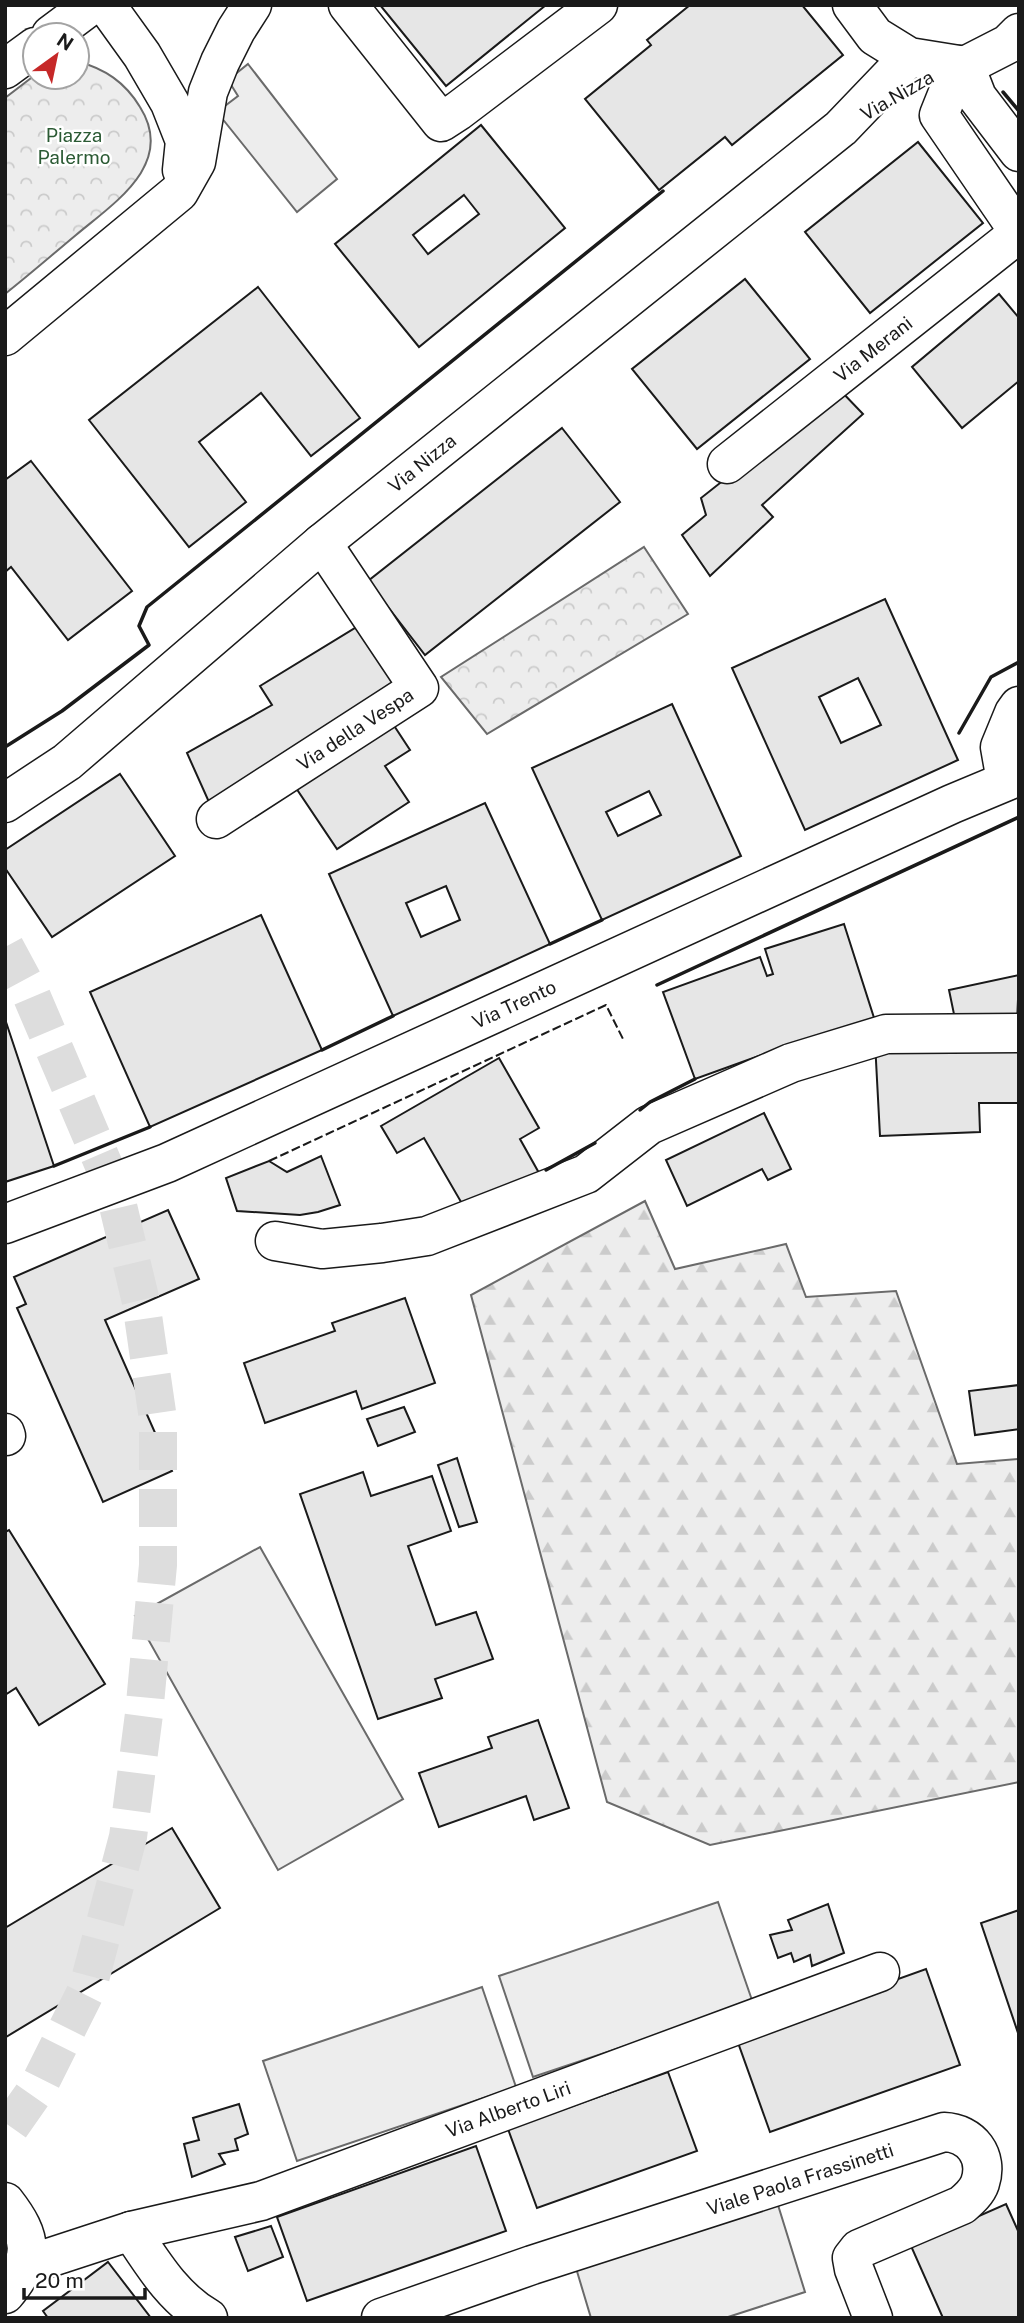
<svg xmlns="http://www.w3.org/2000/svg" width="1024" height="2323" viewBox="0 0 1024 2323" font-family="'Public Sans',sans-serif">
  <style>
    .forest { fill: url(#forest-firs); stroke: #6a6a6a; stroke-width: 2 }
    .park { fill: url(#park-crowns); stroke: #6a6a6a; stroke-width: 2 }
    .built { fill: #ededed; stroke: #6a6a6a; stroke-width: 2 }
    .building { fill: #e6e6e6; stroke: #1a1a1a; stroke-width: 2; fill-rule: evenodd }
    .lines { fill: none; stroke-linecap: round; stroke-linejoin: round }
    .minor-tunnel { stroke: #ddd; stroke-width: 38; stroke-dasharray: 38 19; stroke-linecap: butt }
    .minor-casing { stroke: #1a1a1a; stroke-width: 41 }
    .major-casing { stroke: #1a1a1a; stroke-width: 41 }
    .minor { stroke: #fff; stroke-width: 38 }
    .major { stroke: #fff; stroke-width: 38 }
    .fence { stroke: #1a1a1a; stroke-width: 2; stroke-dasharray: 9 3.5; stroke-linecap: butt }
    .wall { stroke: #1a1a1a; stroke-width: 3.5 }
    .labels { text-anchor: middle; stroke-width: 5; stroke-linejoin: round; paint-order: stroke }
    .street-label { font-size: 19px; fill: #1a1a1a; stroke: #fff }
    .park-label { font-size: 19px; fill: #2b5a34; stroke: #fff }
  </style>
  <defs>
    <pattern id="forest-firs" width="22" height="20" patternUnits="userSpaceOnUse" patternTransform="scale(1.75)"><rect width="22" height="20" fill="#ededed"/><path d="M5 1l3.5 6h-7zM16 11l3.5 6h-7z" fill="#cbcbcb"/></pattern>
    <pattern id="park-crowns" width="20" height="18" patternUnits="userSpaceOnUse" patternTransform="scale(1.75)"><rect width="20" height="18" fill="#ededed"/><path d="M2 6a3 3 0 1 1 6 0M12 15a3 3 0 1 1 6 0" fill="none" stroke="#cbcbcb"/></pattern>
  </defs>
  <rect width="100%" height="100%" fill="#fff"/>
  <path class="forest" d="M 645,1201 L 675,1269 L 786,1244 L 806,1297 L 896,1291 L 957,1464 L 1019,1459 L 1019,1782 L 710,1845 L 607,1802 L 471,1295 Z"/>
  <g class="park">
    <path d="M 77,61 C 105,69 125,82 140,107 C 176,164 114,203 76,235 C 52,255 29,275 5,294 L 5,98 L 35,75 L 35,77 L 77,77 Z"/>
    <path d="M 644,547 L 688,614 L 487,734 L 441,677 Z"/>
  </g>
  <g class="built">
    <path d="M 248,64 L 337,179 L 297,212 L 217,112 L 238,96 L 228,80 Z"/>
    <path d="M 260,1547 L 403,1799 L 278,1870 L 135,1616 Z"/>
    <path d="M 718,1902 L 753,2003 L 533,2077 L 499,1976 Z"/>
    <path d="M 482,1987 L 516,2087 L 297,2161 L 263,2061 Z"/>
    <path d="M 778,2205 L 805,2292 L 725,2318 L 591,2318 L 576,2268 Z"/>
  </g>
  <g class="building">
    <path d="M 380,5 L 546,5 L 446,86 Z"/>
    <path d="M 690,5 L 802,5 L 843,55 L 732,145 L 725,137 L 659,190 L 585,99 L 651,45 L 647,40 Z"/>
    <path d="M 481,125 L 565,228 L 419,347 L 335,244 ZM 464,195 L 479,214 L 428,254 L 413,235 Z"/>
    <path d="M 918,142 L 983,223 L 870,313 L 805,232 Z"/>
    <path d="M 745,279 L 810,359 L 697,449 L 632,369 Z"/>
    <path d="M 258,287 L 360,418 L 311,456 L 261,393 L 199,442 L 246,502 L 189,547 L 89,420 Z"/>
    <path d="M 999,294 L 1019,318 L 1019,381 L 962,428 L 912,367 Z"/>
    <path d="M 839,389 L 863,414 L 762,505 L 773,517 L 710,576 L 682,535 L 706,515 L 701,498 Z"/>
    <path d="M 562,428 L 620,502 L 425,655 L 368,581 Z"/>
    <path d="M 31,461 L 132,591 L 68,640 L 11,567 L 5,572 L 5,480 Z"/>
    <path d="M 885,599 L 958,760 L 805,830 L 732,668 ZM 858,678 L 881,725 L 841,743 L 819,697 Z"/>
    <path d="M 360,625 L 400,691 L 213,811 L 187,753 L 272,705 L 260,686 Z"/>
    <path d="M 672,704 L 741,856 L 602,920 L 532,768 ZM 649,791 L 661,815 L 618,836 L 606,812 Z"/>
    <path d="M 389,718 L 410,750 L 385,766 L 409,802 L 337,849 L 292,782 Z"/>
    <path d="M 120,774 L 175,856 L 52,937 L 5,868 L 5,850 Z"/>
    <path d="M 485,803 L 550,944 L 393,1016 L 329,874 ZM 446,886 L 460,920 L 421,937 L 406,903 Z"/>
    <path d="M 261,915 L 322,1050 L 150,1127 L 90,992 Z"/>
    <path d="M 844,924 L 876,1024 L 781,1048 L 695,1079 L 663,992 L 760,957 L 767,976 L 773,974 L 765,949 Z"/>
    <path d="M 1019,975 L 1017,1024 L 955,1019 L 949,990 Z"/>
    <path d="M 6,1022 L 54,1166 L 5,1182 L 5,1023 Z"/>
    <path d="M 875,1042 L 1019,1042 L 1019,1103 L 979,1103 L 980,1132 L 880,1136 Z"/>
    <path d="M 499,1058 L 539,1128 L 520,1139 L 539,1173 L 468,1214 L 424,1138 L 397,1153 L 381,1126 Z"/>
    <path d="M 764,1113 L 791,1169 L 768,1180 L 762,1169 L 687,1206 L 666,1160 Z"/>
    <path d="M 321,1156 L 340,1205 L 318,1212 L 300,1215 L 237,1211 L 226,1178 L 269,1161 L 287,1172 Z"/>
    <path d="M 168,1210 L 199,1279 L 105,1320 L 172,1471 L 103,1502 L 17,1308 L 26,1304 L 14,1277 Z"/>
    <path d="M 405,1298 L 435,1383 L 362,1409 L 356,1391 L 265,1423 L 244,1363 L 335,1331 L 332,1323 Z"/>
    <path d="M 1019,1385 L 1019,1429 L 975,1435 L 969,1391 Z"/>
    <path d="M 404,1407 L 415,1432 L 378,1446 L 367,1419 Z"/>
    <path d="M 457,1458 L 477,1522 L 459,1527 L 438,1465 Z"/>
    <path d="M 363,1472 L 371,1496 L 432,1476 L 451,1531 L 408,1546 L 436,1625 L 476,1612 L 493,1659 L 435,1679 L 442,1698 L 378,1719 L 300,1494 Z"/>
    <path d="M 9,1530 L 105,1684 L 39,1725 L 16,1688 L 5,1695 L 5,1532 Z"/>
    <path d="M 538,1720 L 569,1808 L 534,1820 L 526,1796 L 439,1827 L 419,1773 L 492,1748 L 488,1737 Z"/>
    <path d="M 172,1828 L 220,1908 L 6,2037 L 5,1928 Z"/>
    <path d="M 828,1904 L 844,1953 L 812,1966 L 810,1955 L 794,1962 L 791,1953 L 778,1958 L 770,1935 L 792,1930 L 788,1920 Z"/>
    <path d="M 1019,1910 L 1019,2033 L 1018,2033 L 981,1923 Z"/>
    <path d="M 926,1969 L 960,2065 L 770,2132 L 736,2037 Z"/>
    <path d="M 668,2072 L 697,2151 L 537,2208 L 508,2129 Z"/>
    <path d="M 239,2104 L 248,2134 L 235,2139 L 238,2150 L 219,2154 L 225,2164 L 192,2177 L 184,2144 L 199,2140 L 193,2118 Z"/>
    <path d="M 476,2146 L 506,2231 L 307,2301 L 277,2217 Z"/>
    <path d="M 1006,2204 L 1019,2233 L 1019,2318 L 943,2318 L 911,2246 Z"/>
    <path d="M 271,2226 L 283,2257 L 248,2271 L 235,2237 Z"/>
    <path d="M 108,2262 L 151,2318 L 48,2318 L 43,2311 Z"/>
  </g>
  <g class="lines">
    <path class="minor-tunnel" d="M 5,947 L 32,997 L 114,1189 L 141,1302 L 158,1419 L 158,1565 L 144,1714 L 128,1837 L 88,1987 L 38,2087 L 5,2134"/>
    <g class="minor-casing">
      <g id="minor">
        <path d="M 106,5 L 142,55 L 170,103 L 185,141 L 182,170"/>
        <path d="M 348,5 L 441,122 L 458,111 L 598,5"/>
        <path d="M 51,35 L 91,5"/>
        <path d="M 959,65 L 939,115 L 1019,232"/>
        <path d="M 965,66 L 977,97 L 1019,152"/>
        <path d="M 5,69 L 35,47"/>
        <path d="M 5,336 L 179,192 L 196,162 L 208,92 L 220,62 L 236,30 L 252,5"/>
        <path d="M 727,464 L 1019,233"/>
        <path d="M 1006,781 L 1000,747 L 1014,713 L 1019,706"/>
        <path d="M 5,803 L 67,762 L 322,543 L 841,128 L 909,57"/>
        <path d="M 216,819 L 419,688 L 322,543"/>
        <path d="M 5,1224 L 167,1163 L 952,804 L 1019,776"/>
        <path d="M 275,1241 L 322,1249 L 382,1243 L 427,1236 L 586,1174 L 649,1125 L 791,1063 L 886,1034 L 1019,1033"/>
        <path d="M 5,1433 L 6,1436"/>
        <path d="M 5,2202 C 33,2238 35,2258 5,2294"/>
        <path d="M 131,2231 L 261,2201 L 880,1972"/>
        <path d="M 24,2266 L 131,2231 C 153,2264 173,2298 208,2318"/>
        <path d="M 381,2318 L 532,2265 L 944,2132 C 971,2133 989,2156 980,2183 C 977,2192 969,2199 962,2205 L 859,2249 L 852,2258 L 854,2269 L 873,2318"/>
      </g>
    </g>
    <g class="major-casing">
      <path id="major" d="M 852,5 L 875,36 L 909,57 L 965,66 L 1008,44 L 1019,33"/>
    </g>
    <use href="#minor" class="minor"/>
    <use href="#major" class="major"/>
    <path class="fence" d="M 269,1161 L 606,1005 L 623,1039"/>
    <g class="wall">
      <path d="M 1003,92 L 1019,111"/>
      <path d="M 959,733 L 991,677 L 1019,662"/>
      <path d="M 5,747 L 62,711 L 149,645 L 139,626 L 147,607 L 663,191"/>
      <path d="M 550,944 L 602,920"/>
      <path d="M 657,985 L 1019,817"/>
      <path d="M 322,1050 L 393,1016"/>
      <path d="M 640,1110 L 650,1102 L 695,1079"/>
      <path d="M 54,1166 L 150,1127"/>
      <path d="M 546,1170 L 595,1143"/>
    </g>
  </g>
  <g class="labels">
    <g class="street-label">
      <text transform="translate(897 95) rotate(-30)" y="7">Via Nizza</text>
      <text transform="translate(873 349) rotate(-38)" y="7">Via Merani</text>
      <text transform="translate(422 463) rotate(-39)" y="7">Via Nizza</text>
      <text transform="translate(355 729) rotate(-33)" y="7">Via della Vespa</text>
      <text transform="translate(514 1004) rotate(-25)" y="7">Via Trento</text>
      <text transform="translate(508 2109) rotate(-20)" y="7">Via Alberto Liri</text>
      <text transform="translate(800 2179) rotate(-18)" y="7">Viale Paola Frassinetti</text>
    </g>
    <g class="park-label">
      <text x="74" y="142">Piazza<tspan x="74" dy="22">Palermo</tspan></text>
    </g>
  </g>
  <rect width="1024" height="2323" fill="none" stroke="#1a1a1a" stroke-width="14"/>
  <g transform="translate(56 56) rotate(33)"><circle r="33" fill="#ffffff" stroke="#a3a3a3" stroke-width="2"/>
  <path d="M0-5L12 26L0 18L-12 26Z" fill="#c62828"/>
  <text y="-10" font-size="19" font-weight="bold" text-anchor="middle" fill="#1a1a1a">N</text>
  </g>
  <path d="M24 2288v10h121v-10" fill="none" stroke="#1a1a1a" stroke-width="3.5"/>
  <text x="35" y="2288" font-size="21" fill="#1a1a1a" stroke="#ffffff" stroke-width="5" paint-order="stroke">20 m</text>
</svg>
